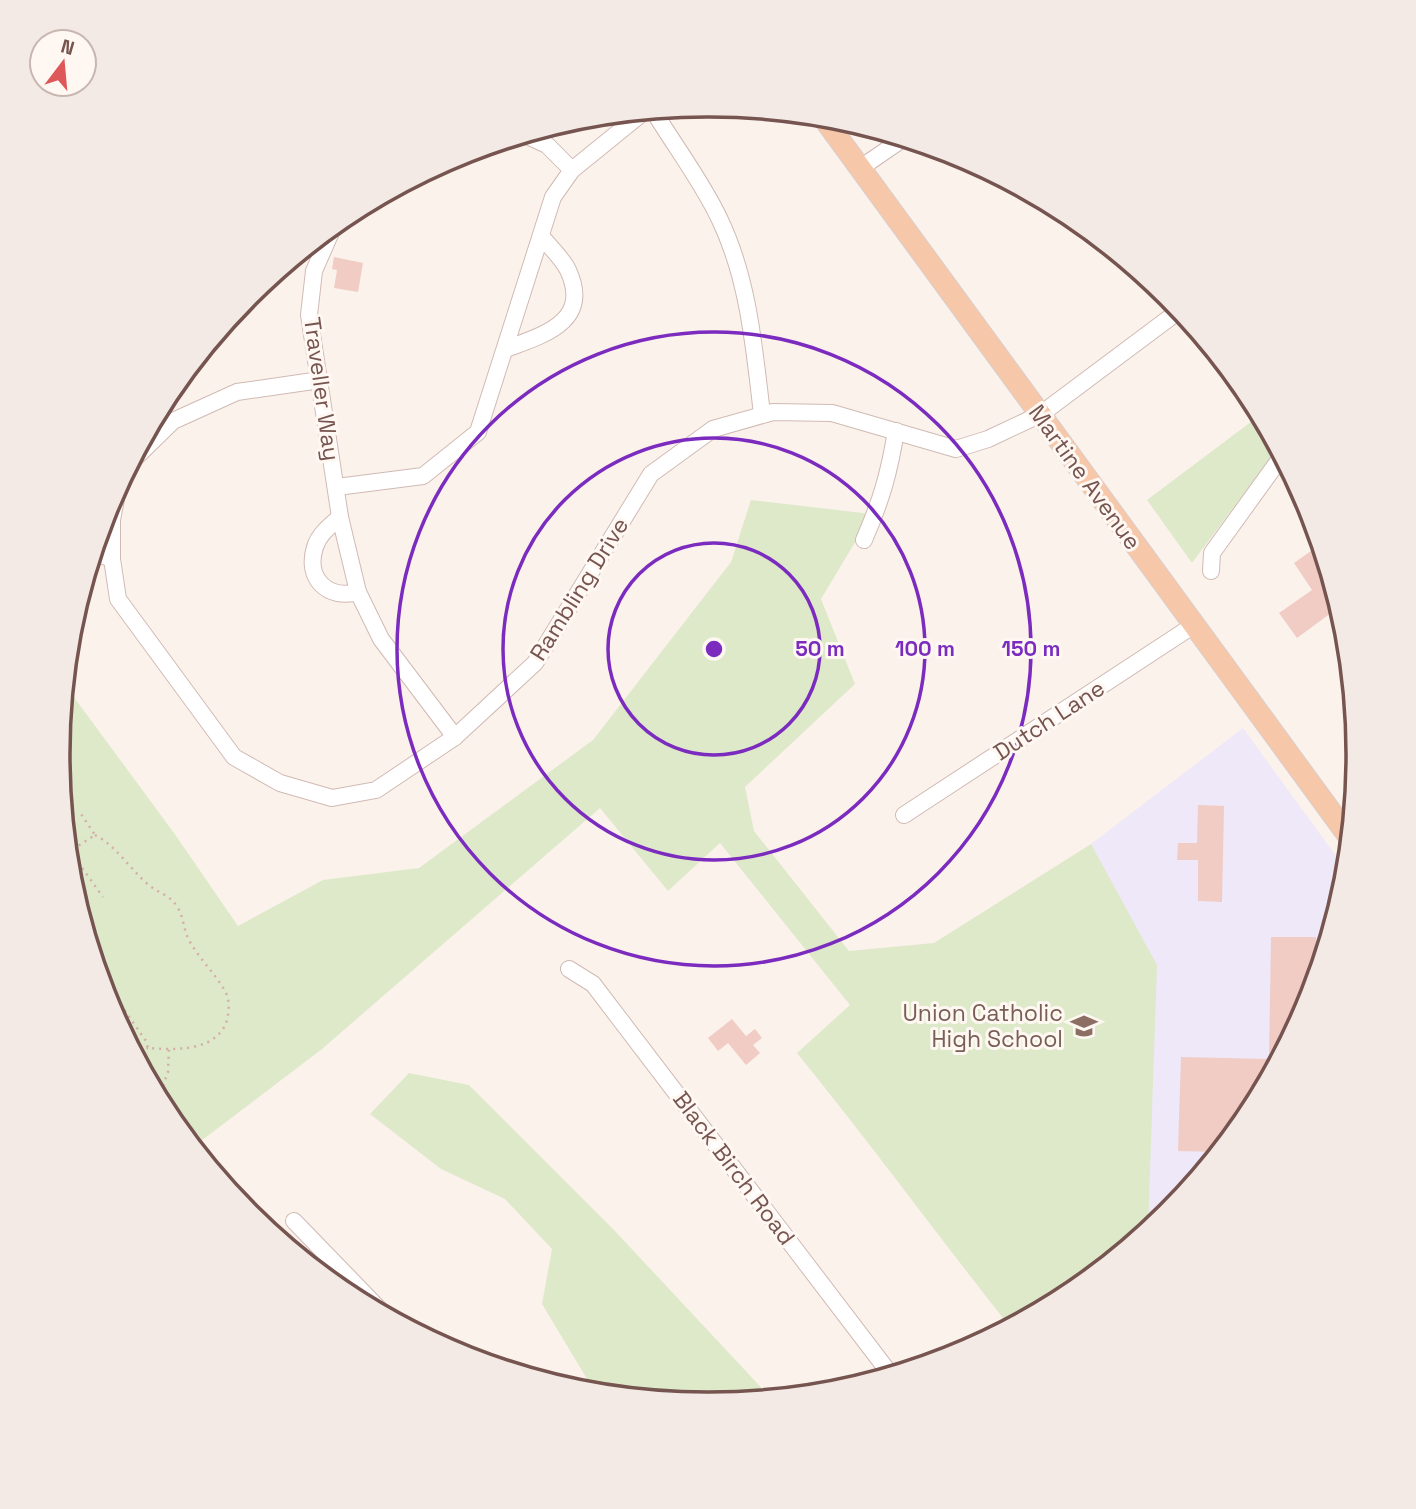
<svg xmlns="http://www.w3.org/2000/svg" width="1416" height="1509" viewBox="0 0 1416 1509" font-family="'Space Grotesk',sans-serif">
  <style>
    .education { fill: #eee8f9 }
    .green { fill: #dee9ca }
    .building { fill: #f0ccc4 }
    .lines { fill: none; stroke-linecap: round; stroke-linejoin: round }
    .minor-casing { stroke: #d0bab3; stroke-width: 18 }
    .major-casing { stroke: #d9cfce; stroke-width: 23 }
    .path { stroke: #d5aea7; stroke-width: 2.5; stroke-dasharray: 2 5; stroke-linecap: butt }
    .minor { stroke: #fff; stroke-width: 16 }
    .major { stroke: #f6c7a9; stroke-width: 21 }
    .ring { fill: none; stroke: #7b2cbf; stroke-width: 3.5 }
    .labels { text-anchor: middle; stroke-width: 6; stroke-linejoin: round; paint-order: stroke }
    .street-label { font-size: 23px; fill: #76544f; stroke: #fef7f2 }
    .education-label { font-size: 23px; fill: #785e54; stroke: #fef7f2; text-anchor: end }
    .rim { fill: none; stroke: #76544f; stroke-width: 3.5 }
    .centre { fill: #7b2cbf; stroke: #fef7f2; stroke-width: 3.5 }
    .ring-label { font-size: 21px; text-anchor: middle; font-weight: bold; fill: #7b2cbf; stroke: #fef7f2; stroke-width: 6; stroke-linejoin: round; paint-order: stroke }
  </style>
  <rect width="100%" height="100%" fill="#fcf2ec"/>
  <path class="education" d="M 1243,728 L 1347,871 L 1346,882 L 1309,1004 L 1248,1116 L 1168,1215 L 1078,1288 L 1091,844 Z"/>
  <g class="green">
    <path d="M 1260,415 L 1278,448 L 1192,563 L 1147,500 Z"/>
    <path d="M 751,500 L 872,514 L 821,599 L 855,684 L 745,787 L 754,831 L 849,951 L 934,943 L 1091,844 L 1157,965 L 1148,1230 L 1069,1295 L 1065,1298 L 1060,1293 L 1039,1312 L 1010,1327 C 938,1236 870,1143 797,1053 L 850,1005 L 720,843 L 668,891 L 600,808 L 322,1049 L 193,1147 L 167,1115 L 107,1003 L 70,881 L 58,755 L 65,685 L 174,833 L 238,926 L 323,880 L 419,868 L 593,740 L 731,562 Z"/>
    <path d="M 409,1073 L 469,1085 L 614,1230 L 771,1398 L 708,1405 L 596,1394 L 542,1304 L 552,1249 L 505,1199 L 441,1169 L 370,1114 Z"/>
  </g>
  <g class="building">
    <path d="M 334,257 L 363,263 L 358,292 L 334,288 L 337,270 L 332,269 Z"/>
    <path d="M 1318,546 L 1324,555 L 1346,633 L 1345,634 L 1331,613 L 1297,638 L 1279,613 L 1312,590 L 1294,563 Z"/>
    <path d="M 1198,805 L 1224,806 L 1222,902 L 1198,901 L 1198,860 L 1177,860 L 1178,843 L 1197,843 Z"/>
    <path d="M 1271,937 L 1316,937 L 1315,983 L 1309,1004 L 1263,1088 L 1255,1089 L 1254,1105 L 1248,1116 L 1219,1152 L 1178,1151 L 1181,1057 L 1269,1059 Z"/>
    <path d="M 732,1019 L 746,1036 L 755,1029 L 762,1038 L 753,1045 L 760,1053 L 746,1065 L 728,1043 L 718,1051 L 708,1038 Z"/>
  </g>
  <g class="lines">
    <g class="minor-casing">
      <g id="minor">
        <path d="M 653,110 C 674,145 703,183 720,220 C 749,281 754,348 762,414"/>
        <path d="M 523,134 L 547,145 L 572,170"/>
        <path d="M 859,169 L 904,138"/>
        <path d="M 335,223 L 314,271 L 309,315 L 340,517 L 358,592 L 381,639 L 455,737"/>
        <path d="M 506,349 C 543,335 592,322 568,270 C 562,258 550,247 541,236"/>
        <path d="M 130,463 L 173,421 L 237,392 L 320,380"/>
        <path d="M 119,483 L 112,520 L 112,559 L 118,599 L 234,757 L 280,783 L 332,798 L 376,790 L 455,737 L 535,663 L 651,474 L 713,429 L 773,412 L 832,413 L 956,449 L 988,439 L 1041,414 L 1180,310"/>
        <path d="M 337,487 L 423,476 L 478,432 L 553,197 L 572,170 L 646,110"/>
        <path d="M 340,517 C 330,526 319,534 315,547 C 305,579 328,600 358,592"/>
        <path d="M 864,540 C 881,501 889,474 896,431"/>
        <path d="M 93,552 L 112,559"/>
        <path d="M 1211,571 L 1212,553 L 1282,456"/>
        <path d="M 904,815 L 1194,625"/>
        <path d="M 569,969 L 593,984 L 891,1375"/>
        <path d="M 294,1221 L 386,1316"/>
      </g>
    </g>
    <g class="major-casing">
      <path id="major" d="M 822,116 L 1350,838"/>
    </g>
    <g class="path">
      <path d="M 59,743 L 62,741"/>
      <path d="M 95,835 C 118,847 130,870 150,886 C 159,893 169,895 176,905 C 184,916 183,929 189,940 C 199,959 216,974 226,993 C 230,1002 229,1011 227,1020 C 217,1052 175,1050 148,1048 L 146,1041 L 109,988 L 100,980"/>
      <path d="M 70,851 L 103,897"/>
      <path d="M 67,853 L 95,835 L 81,814"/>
      <path d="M 133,1052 L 148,1048"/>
      <path d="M 158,1099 L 168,1072 L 169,1049"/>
    </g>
    <use href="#minor" class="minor"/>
    <use href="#major" class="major"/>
  </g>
  <g class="ring">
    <circle cx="714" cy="649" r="106"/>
    <circle cx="714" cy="649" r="211"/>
    <circle cx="714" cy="649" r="317"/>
  </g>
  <defs>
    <g id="school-bare" transform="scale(2.1)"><path d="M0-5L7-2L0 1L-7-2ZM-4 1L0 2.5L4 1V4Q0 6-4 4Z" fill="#8d6e63" stroke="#fef7f2" stroke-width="2.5" paint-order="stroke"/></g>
  </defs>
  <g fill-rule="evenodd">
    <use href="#school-bare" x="1084" y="1026"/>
  </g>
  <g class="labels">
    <g class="street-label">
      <text transform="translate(322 389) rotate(82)" y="8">Traveller Way</text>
      <text transform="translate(1085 477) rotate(54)" y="8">Martine Avenue</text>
      <text transform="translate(579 589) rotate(-58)" y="8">Rambling Drive</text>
      <text transform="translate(1049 720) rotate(-33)" y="8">Dutch Lane</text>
      <text transform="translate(734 1168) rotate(53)" y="8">Black Birch Road</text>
    </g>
    <g class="education-label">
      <text x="1063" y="1021">Union Catholic<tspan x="1063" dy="26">High School</tspan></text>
    </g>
  </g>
  <path d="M0 0H1416V1509H0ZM707 117H709A637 637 0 0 1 1346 754V755A637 637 0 0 1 709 1392H707A637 637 0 0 1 70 755V754A637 637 0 0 1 707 117Z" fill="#f3eae5" fill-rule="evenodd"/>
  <path class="rim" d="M707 117H709A637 637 0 0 1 1346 754V755A637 637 0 0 1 709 1392H707A637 637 0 0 1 70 755V754A637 637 0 0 1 707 117Z"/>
  <circle cx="714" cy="649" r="10" class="centre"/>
  <g class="ring-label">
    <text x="820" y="656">50 m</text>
    <text x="925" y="656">100 m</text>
    <text x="1031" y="656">150 m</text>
  </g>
  <g transform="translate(63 63) rotate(16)"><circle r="33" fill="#fef7f2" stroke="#c8b6b1" stroke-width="2"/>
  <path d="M0-5L12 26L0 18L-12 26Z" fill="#de585a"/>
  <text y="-10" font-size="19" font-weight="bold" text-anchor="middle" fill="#76544f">N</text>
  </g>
</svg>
